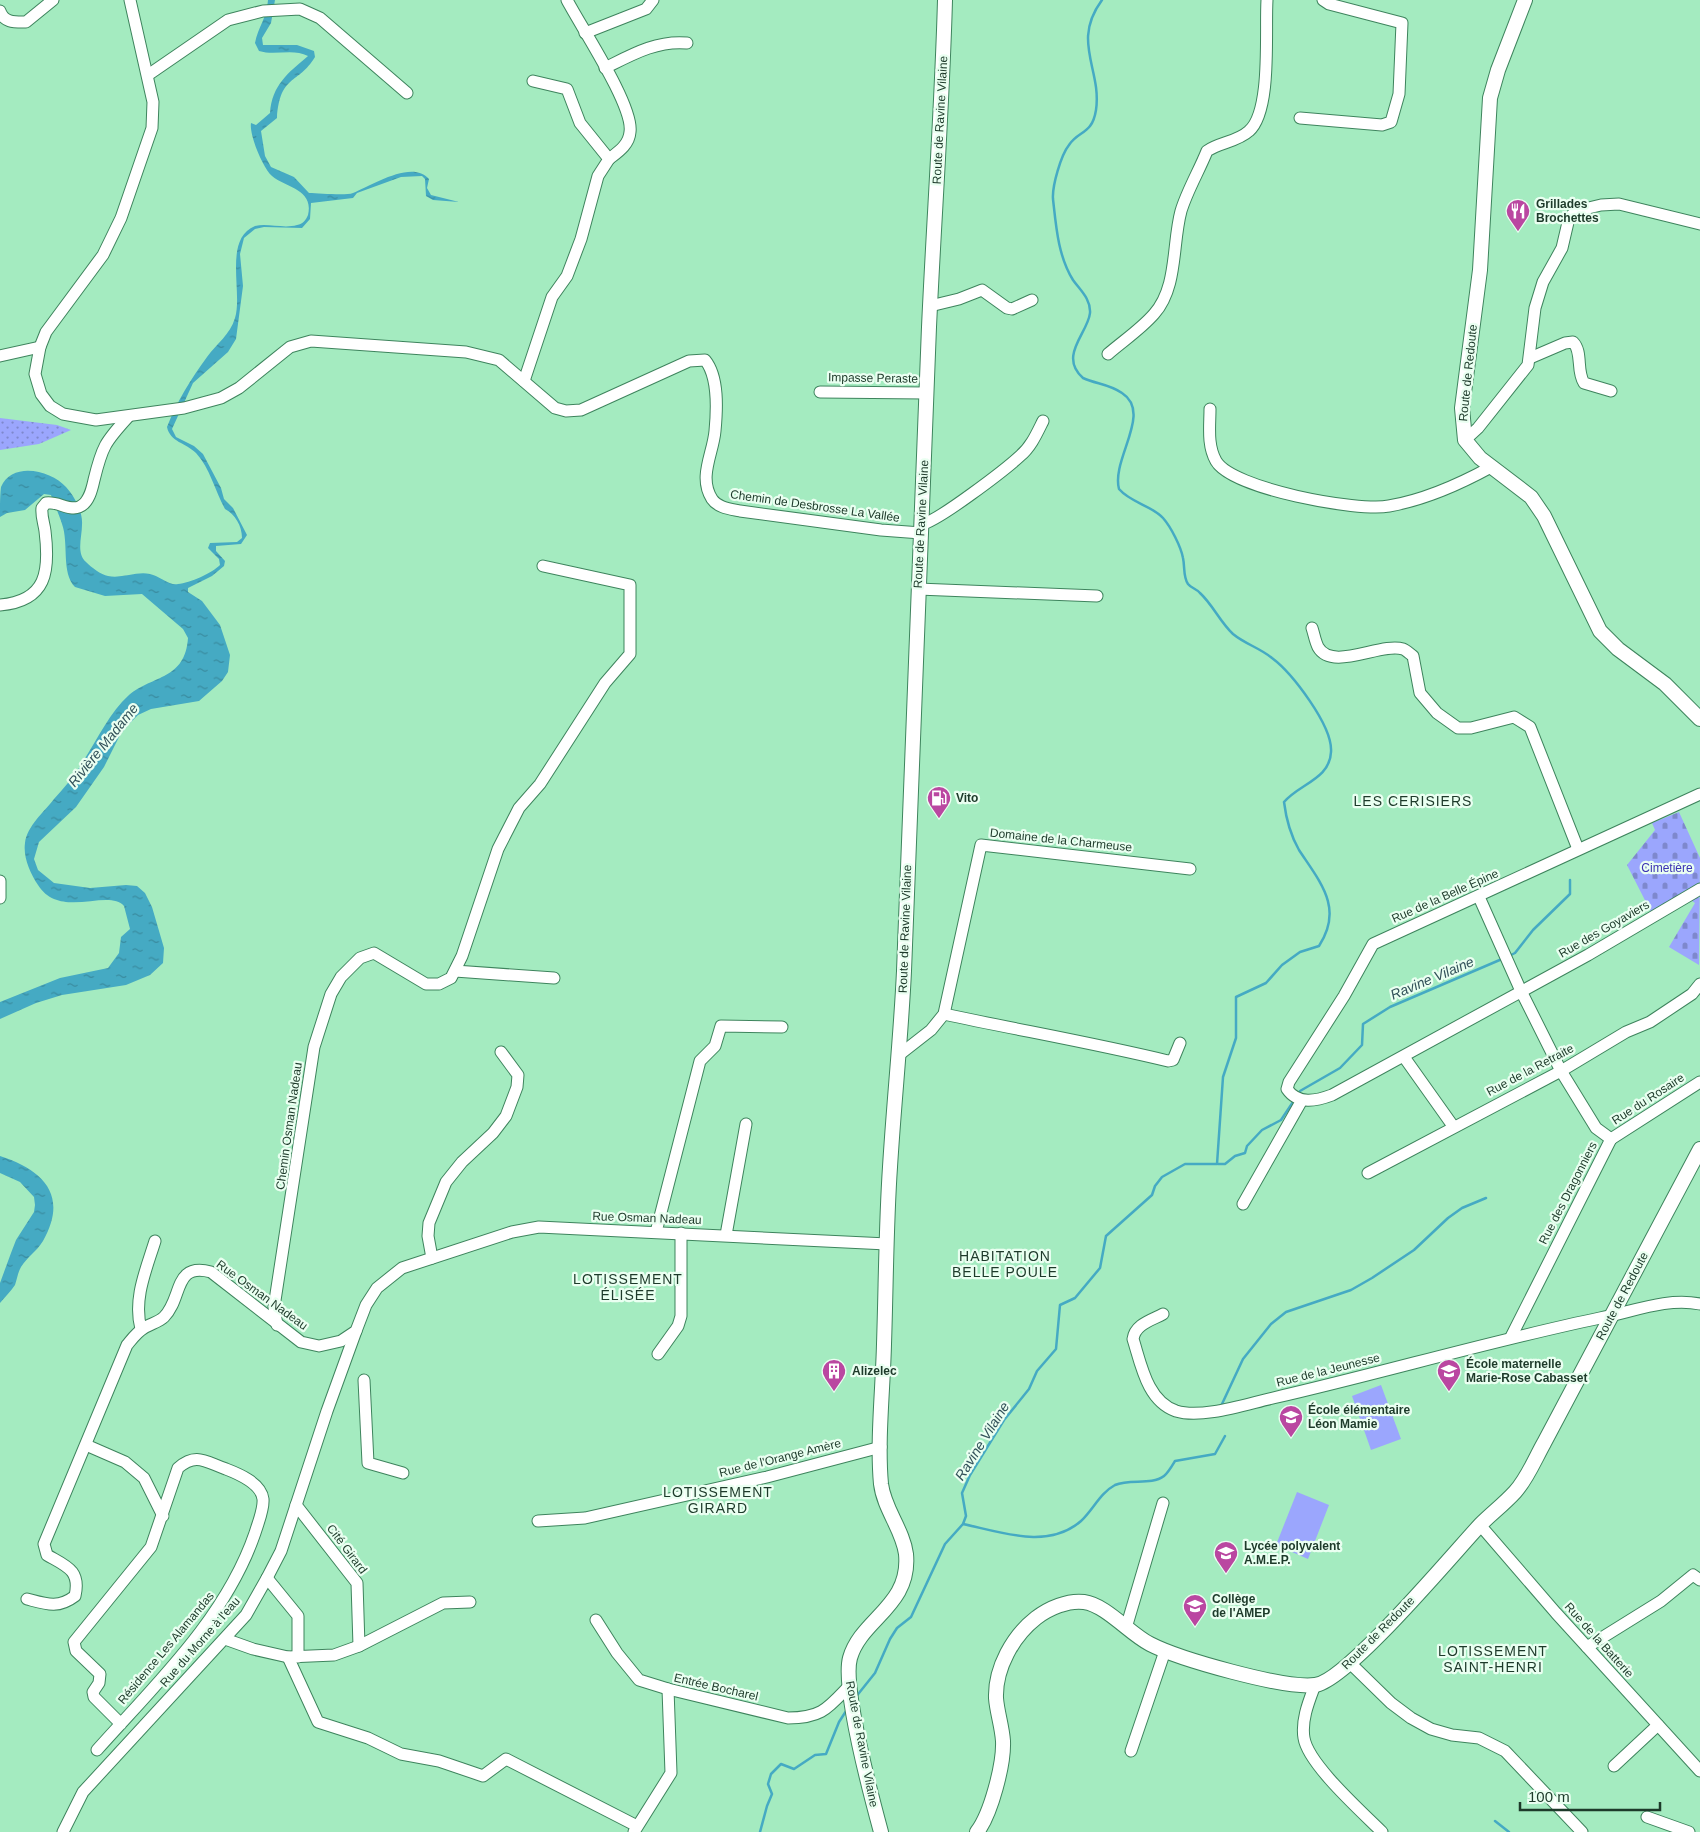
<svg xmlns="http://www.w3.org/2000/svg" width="1700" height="1832" viewBox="0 0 1700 1832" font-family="Arial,sans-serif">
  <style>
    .grass { fill: url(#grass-dots) }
    .cemetery { fill: url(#cemetery-stones) }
    .garden { fill: #9ba6fd }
    .water { fill: url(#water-ripples) }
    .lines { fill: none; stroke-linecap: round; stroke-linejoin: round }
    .stream { stroke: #45aac3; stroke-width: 2.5 }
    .minor-casing { stroke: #3e845d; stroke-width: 13 }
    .major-casing { stroke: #3e845d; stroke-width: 16 }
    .minor { stroke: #fff; stroke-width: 11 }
    .major { stroke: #fff; stroke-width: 14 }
    .labels { text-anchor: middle; stroke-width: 4.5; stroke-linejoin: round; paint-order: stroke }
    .street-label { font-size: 12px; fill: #1d3a2a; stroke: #eafff1 }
    .poi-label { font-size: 12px; font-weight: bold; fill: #1d3a2a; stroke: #eafff1; text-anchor: start }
    .park-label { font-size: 12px; fill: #3b31b2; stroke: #eafff1 }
    .water-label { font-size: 14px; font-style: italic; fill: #33525a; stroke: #eafff1 }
    .neighbourhood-label { font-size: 14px; letter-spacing: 1px; fill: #1d3a2a; stroke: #eafff1 }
  </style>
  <defs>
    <pattern id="grass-dots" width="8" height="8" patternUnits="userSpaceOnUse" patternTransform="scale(1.25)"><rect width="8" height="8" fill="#9ba6fd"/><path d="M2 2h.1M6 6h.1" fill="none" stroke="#7e88cd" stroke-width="1.8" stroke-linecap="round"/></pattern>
    <pattern id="cemetery-stones" width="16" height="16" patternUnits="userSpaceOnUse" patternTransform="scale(1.25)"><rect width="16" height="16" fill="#9ba6fd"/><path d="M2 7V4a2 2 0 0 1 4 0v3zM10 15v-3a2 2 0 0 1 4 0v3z" fill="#7e88cd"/></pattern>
    <pattern id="water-ripples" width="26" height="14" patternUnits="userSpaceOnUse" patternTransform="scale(1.25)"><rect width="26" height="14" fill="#45aac3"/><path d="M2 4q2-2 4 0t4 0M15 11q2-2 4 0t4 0" fill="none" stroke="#398b9f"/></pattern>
  </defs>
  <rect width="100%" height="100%" fill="#a4ebc0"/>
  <path class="grass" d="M 0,418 L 57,425 L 71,430 L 39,444 L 0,450 Z"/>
  <path class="cemetery" d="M 1679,812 L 1700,858 L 1699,965 L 1669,947 L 1695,903 L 1686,897 L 1653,916 L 1627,865 L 1655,830 L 1652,823 Z"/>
  <g class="garden">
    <path d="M 1381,1385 L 1401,1439 L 1371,1450 L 1352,1396 Z"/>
    <path d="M 1297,1492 L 1329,1505 L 1308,1559 L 1276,1545 Z"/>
  </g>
  <g class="water">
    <path d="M 268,0 L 275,0 L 271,23 L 262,38 L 263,45 L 297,45 L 314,51 L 315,57 C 298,85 280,74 277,118 L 261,131 L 265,156 L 271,167 L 294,177 L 309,193 C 319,193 345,196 353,193 C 371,186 412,159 429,179 L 427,188 L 431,195 L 459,202 L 433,200 L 426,196 L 425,179 L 422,176 L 401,177 L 357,193 L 353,198 L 311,203 L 310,219 L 302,228 L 264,227 L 255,229 L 244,238 L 240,254 L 243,286 L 236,339 L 228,352 L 193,383 L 172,429 L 176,437 L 194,446 L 203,454 L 221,488 L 224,499 L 233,508 L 247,535 L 241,544 L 216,546 L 216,551 L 225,561 L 224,566 L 212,576 L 188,588 L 188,592 L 202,601 L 220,625 L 230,655 L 228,672 L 222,681 L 199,701 L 151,709 L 138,715 L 129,724 L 120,735 L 104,767 L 76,807 L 39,842 L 34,859 L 38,870 L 54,883 L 90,888 L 126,885 L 137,886 L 145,893 L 152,907 L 164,948 L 163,963 L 150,975 L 126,985 L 62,995 L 36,1003 L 0,1019 L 0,1002 L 60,978 L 108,968 L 119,953 L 121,937 L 130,929 L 124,906 C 108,888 60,920 38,885 C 30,873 23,857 25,843 C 27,826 44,812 54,799 C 65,787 76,774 84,760 C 98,738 110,712 129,695 C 153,675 185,680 188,638 L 183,629 L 142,594 L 105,596 L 75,587 C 61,573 69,543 62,524 C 59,514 54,504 51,495 L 44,494 L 25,510 L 7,513 L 0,517 C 0,509 0,494 1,487 C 12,461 51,470 66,487 C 75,497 83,512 82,525 C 82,537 76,553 86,562 C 91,567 101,575 108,576 C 122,579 136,571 150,574 C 159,576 170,586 178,584 C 190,583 212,573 220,565 L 219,559 L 208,548 L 210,543 L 237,542 L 242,538 C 242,526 235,514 225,509 C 215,491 210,468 196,453 C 186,443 170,442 167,427 C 177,401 191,379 207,357 C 217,343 230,335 235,318 C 243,292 223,239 255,226 C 268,223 284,229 297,225 C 303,224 306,220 308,215 C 314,189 286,188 272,176 C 263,168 249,135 251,123 L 256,125 L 270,113 C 272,85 288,73 308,56 C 293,48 275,56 259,51 L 255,43 C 258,27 267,18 268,0 Z"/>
    <path d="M 0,1156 C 43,1170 69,1195 43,1241 C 37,1251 27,1257 21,1267 C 18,1272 17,1279 15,1285 C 11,1291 5,1297 0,1303 L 0,1283 L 11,1253 L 16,1240 L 34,1212 L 35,1205 L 34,1197 L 20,1182 L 0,1173 Z"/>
  </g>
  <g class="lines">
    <g class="stream">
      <path d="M 1509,956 L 1515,953 L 1533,930 L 1570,894 L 1570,880"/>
      <path d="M 1300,1091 L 1340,1068 L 1362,1045 L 1363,1024 L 1390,1007 L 1502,959"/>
      <path d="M 1218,1164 L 1225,1164 L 1235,1156 L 1245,1153 L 1247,1146 L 1262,1130 L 1281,1120 L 1293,1102"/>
      <path d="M 1222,1404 L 1243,1359 L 1271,1324 L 1286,1312 L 1351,1290 L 1372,1278 L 1414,1250 L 1448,1218 L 1462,1208 L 1486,1198"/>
      <path d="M 963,1524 C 1001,1532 1048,1550 1081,1521 C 1093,1510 1100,1493 1115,1485 C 1130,1478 1151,1486 1164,1476 C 1168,1473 1172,1466 1175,1461 L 1215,1454 L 1225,1436"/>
      <path d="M 855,1698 L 875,1673 L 890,1639 L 897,1628 L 911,1617 L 945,1544 L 963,1524 L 966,1516 L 962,1493 L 970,1475 L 1004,1420 L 1029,1389 L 1037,1371 L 1056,1349 L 1060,1305 L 1075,1298 L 1100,1268 L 1106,1236 L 1152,1195 L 1155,1186 L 1162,1177 L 1185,1164 L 1217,1164 L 1223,1077 L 1236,1038 L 1236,997 L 1266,983 L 1282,965 L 1300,952 L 1319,946 C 1344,908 1320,882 1299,850 C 1291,836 1286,818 1284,802 C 1299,784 1330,779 1331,752 C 1333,726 1292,673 1272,658 C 1260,648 1245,644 1233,634 C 1220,622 1213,605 1200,593 C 1197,589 1191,588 1188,584 C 1183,577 1185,567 1183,558 C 1181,547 1171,527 1163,518 C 1151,505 1131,503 1119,489 C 1111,459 1153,413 1122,393 C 1109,384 1096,384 1083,378 C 1058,356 1088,333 1090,313 C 1091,299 1080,290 1073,280 C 1058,256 1056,226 1053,199 C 1052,186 1061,155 1069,145 C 1079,130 1092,135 1096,110 C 1102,69 1071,42 1102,0"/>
      <path d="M 1495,1821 L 1509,1832"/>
      <path d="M 760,1832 L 767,1806 L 772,1794 L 768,1784 L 771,1774 L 781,1764 L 794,1769 L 815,1755 L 826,1754 L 839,1722 L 848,1708"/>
    </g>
    <g class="minor-casing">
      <g id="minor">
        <path d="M 130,0 L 153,102 L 152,128 L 121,218 L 103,255 L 46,332 L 40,347 L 35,374 L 41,394 L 50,406 L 63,414 L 96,420 L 184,408 L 221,398 L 239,388 L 290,347 L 311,341 L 466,352 L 499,360 L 555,408 L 566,411 L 581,410 L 689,361 L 705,360 C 719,377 717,410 715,431 C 713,454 698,477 712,499 C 718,508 731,509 740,511 L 881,530 L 921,533"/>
        <path d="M 567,0 C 581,27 634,106 630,132 C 629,145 618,152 609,159"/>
        <path d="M 0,11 C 4,23 15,22 26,22 L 53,0"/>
        <path d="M 585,33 L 646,9 L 653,0"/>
        <path d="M 605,68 C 631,55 657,40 687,43"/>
        <path d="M 148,75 L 228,20 L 263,11 L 300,9 L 320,18 L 407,93"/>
        <path d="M 1300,118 L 1382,125 L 1391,122 L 1399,94 L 1402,23 L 1329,4 L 1323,0"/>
        <path d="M 930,306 L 959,299 L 982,290 L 1007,308 L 1012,309 L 1032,300"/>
        <path d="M 1108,354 C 1123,341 1141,329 1154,314 C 1178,287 1172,244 1181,211 C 1187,191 1199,171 1207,151 C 1220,142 1237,142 1249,131 C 1272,111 1265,31 1267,0"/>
        <path d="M 0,356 L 40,347"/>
        <path d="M 1530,358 L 1565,343 L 1573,342 C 1583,352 1576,371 1584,383 L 1611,391"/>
        <path d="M 524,381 L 552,297 L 567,276 L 581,239 L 598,176 L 609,159 L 580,123 L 567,89 L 533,81"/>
        <path d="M 820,392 L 926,393"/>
        <path d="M 1210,409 C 1210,426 1207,445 1216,461 C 1232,489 1358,512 1389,506 C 1424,500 1460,484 1491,467"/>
        <path d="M 1465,440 L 1478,428 L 1528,365 L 1535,308 L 1543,282 L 1562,248 L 1569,218 L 1576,211 L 1601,205 L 1619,204 L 1700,224"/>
        <path d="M 922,524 C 937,522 1006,469 1020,456 C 1031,447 1037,433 1043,421"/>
        <path d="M 918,589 L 1097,596"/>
        <path d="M 0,605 C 47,601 50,571 45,531 C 44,523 41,516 42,508 L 46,503 C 57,501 69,511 79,507 C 89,503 92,489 94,480 C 102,447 105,442 128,417"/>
        <path d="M 1312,628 C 1314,634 1315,641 1318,647 C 1332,672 1381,642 1403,649 C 1406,650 1410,654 1413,656 L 1420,693 L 1437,713 L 1458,728 L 1471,728 L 1514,717 L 1530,727 L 1578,849"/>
        <path d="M 1700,794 L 1373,944 L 1344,996 L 1289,1082 L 1287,1089 C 1298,1105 1316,1101 1332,1095 L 1588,955 L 1700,889"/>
        <path d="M 0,881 L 0,898"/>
        <path d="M 1479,897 L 1521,991 L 1561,1071 L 1596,1128 L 1611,1139"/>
        <path d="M 455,971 L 554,978"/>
        <path d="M 944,1014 C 1018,1030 1094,1043 1168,1061 L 1173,1060 L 1180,1043"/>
        <path d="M 899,1055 L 931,1030 L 944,1014 L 981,845 L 1190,869"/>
        <path d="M 1404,1057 L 1453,1126"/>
        <path d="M 1611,1139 L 1700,1082"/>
        <path d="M 1368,1173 L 1561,1071 L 1626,1032 L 1650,1022 L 1692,994 L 1700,984"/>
        <path d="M 1243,1204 L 1302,1100"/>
        <path d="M 656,1232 L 700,1061 L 715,1046 L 721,1026 L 782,1027"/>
        <path d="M 726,1235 L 746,1124"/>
        <path d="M 432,1258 L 428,1236 L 429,1223 L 446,1182 L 462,1162 L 493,1133 L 506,1116 L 517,1087 L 518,1075 L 501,1052"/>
        <path d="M 1163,1314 C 1152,1320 1135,1324 1133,1339 C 1141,1364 1147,1401 1176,1411 C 1202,1419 1246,1404 1273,1398 C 1382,1373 1490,1341 1600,1318 C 1632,1312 1667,1297 1700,1304"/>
        <path d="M 277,1325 L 274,1307 L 314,1047 L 331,994 L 341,977 L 360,958 L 374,953 L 426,984 L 439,984 L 451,978 L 462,956 L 498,849 L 519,808 L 540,784 L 605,683 L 630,654 L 630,585 L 543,566"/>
        <path d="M 141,1329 C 133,1299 146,1270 155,1241"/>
        <path d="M 1511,1337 L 1611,1139"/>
        <path d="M 658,1354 L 678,1326 L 681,1316 L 681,1233"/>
        <path d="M 364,1380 L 368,1463 L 403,1473"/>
        <path d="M 86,1445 L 125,1462 L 144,1478 L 163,1516"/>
        <path d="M 296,1505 L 357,1583 L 359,1646"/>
        <path d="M 538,1521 L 585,1518 L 767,1477 L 881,1447"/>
        <path d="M 1480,1525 L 1556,1613 L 1700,1771"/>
        <path d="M 267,1578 L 298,1616 L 298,1657"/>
        <path d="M 27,1599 C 46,1604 58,1609 75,1596 C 81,1570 66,1566 47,1555 L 44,1544 L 127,1345 C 132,1339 137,1332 144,1328 C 150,1324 159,1322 164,1317 C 183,1298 173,1262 211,1272 L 301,1342 L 319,1346 L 341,1341 L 356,1331 L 366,1305 L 377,1288 L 402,1268 L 512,1232 L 539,1227 L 887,1244"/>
        <path d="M 596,1620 L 617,1653 L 639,1680 L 668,1689 L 788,1718 C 822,1718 828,1708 850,1685"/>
        <path d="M 1126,1628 L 1163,1503"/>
        <path d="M 225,1639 L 253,1649 L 288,1657 L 334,1655 L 359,1646 L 443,1603 L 470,1602"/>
        <path d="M 1587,1647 L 1661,1601 L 1693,1575 L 1700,1580"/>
        <path d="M 288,1657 L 318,1722 L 368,1738 L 401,1754 L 439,1761 L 483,1776 L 506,1759 L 637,1826"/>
        <path d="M 1350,1663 L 1391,1703 L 1411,1718 L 1431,1729 L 1452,1735 L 1479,1738 L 1505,1751 L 1582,1832"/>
        <path d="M 1315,1685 C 1309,1701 1301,1720 1304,1738 C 1308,1764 1362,1812 1382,1832"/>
        <path d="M 97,1750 C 156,1684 226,1618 255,1533 C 258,1523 264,1509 263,1499 C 261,1483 239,1474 226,1469 C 206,1462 196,1452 178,1468 L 151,1547 L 74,1642 L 76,1651 L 100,1674 L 99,1683 L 93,1692 L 94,1697 L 121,1724"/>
        <path d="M 1131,1751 L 1165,1651"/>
        <path d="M 1614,1766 L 1658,1725"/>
        <path d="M 1647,1817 L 1689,1832"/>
        <path d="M 63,1832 L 83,1792 L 246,1615 L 267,1578 L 281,1551 L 327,1411 L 356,1331"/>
        <path d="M 634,1832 L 671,1773 L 668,1689"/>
      </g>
    </g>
    <g class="major-casing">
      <g id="major">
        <path d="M 1525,0 L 1498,70 L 1490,98 L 1480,270 L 1462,408 L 1465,440 L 1480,458 L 1531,497 L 1544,516 L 1600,631 L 1618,649 L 1665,684 L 1700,719"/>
        <path d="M 881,1832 C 872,1799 842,1687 850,1658 C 861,1619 911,1606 906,1554 C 903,1530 884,1509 881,1484 C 877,1441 883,1388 884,1344 C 886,1285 886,1226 890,1167 C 894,1101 901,1036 904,971 C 914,756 920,541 929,327 C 934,218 942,109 945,0"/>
        <path d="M 977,1832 C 991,1814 1004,1764 1003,1741 C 1002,1726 997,1712 996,1698 C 995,1668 1013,1636 1036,1618 C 1049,1608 1068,1600 1084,1602 C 1106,1605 1130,1634 1150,1644 C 1179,1659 1284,1689 1315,1685 C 1346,1682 1453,1554 1480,1525 C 1491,1514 1504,1504 1515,1492 C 1527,1479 1535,1459 1544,1443 L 1700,1149"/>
      </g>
    </g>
    <use href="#minor" class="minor"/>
    <use href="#major" class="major"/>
  </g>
  <defs>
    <g id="restaurant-pin" transform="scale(1.25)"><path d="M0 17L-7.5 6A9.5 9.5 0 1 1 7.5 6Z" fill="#ba47a1" stroke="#eafff1"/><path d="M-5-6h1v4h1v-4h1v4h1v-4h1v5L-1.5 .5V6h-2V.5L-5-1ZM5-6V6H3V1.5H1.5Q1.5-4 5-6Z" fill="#fff"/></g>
    <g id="fuel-pin" transform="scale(1.25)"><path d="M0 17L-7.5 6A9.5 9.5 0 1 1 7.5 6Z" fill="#ba47a1" stroke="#eafff1"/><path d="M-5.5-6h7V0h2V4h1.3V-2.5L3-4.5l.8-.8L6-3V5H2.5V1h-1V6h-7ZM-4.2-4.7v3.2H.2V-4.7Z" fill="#fff"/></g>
    <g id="building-pin" transform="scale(1.25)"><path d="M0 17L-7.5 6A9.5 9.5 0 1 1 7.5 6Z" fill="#ba47a1" stroke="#eafff1"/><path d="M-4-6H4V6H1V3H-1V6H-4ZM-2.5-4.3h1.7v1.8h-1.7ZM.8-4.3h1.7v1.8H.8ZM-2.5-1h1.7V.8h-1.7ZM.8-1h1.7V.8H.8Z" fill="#fff"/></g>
    <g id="school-pin" transform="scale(1.25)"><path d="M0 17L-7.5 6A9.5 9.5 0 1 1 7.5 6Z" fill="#ba47a1" stroke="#eafff1"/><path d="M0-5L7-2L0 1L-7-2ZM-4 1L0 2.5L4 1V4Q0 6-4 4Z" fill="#fff"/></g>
  </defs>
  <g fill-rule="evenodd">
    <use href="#restaurant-pin" x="1518" y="211"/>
    <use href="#fuel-pin" x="939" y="798"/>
    <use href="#building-pin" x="834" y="1371"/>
    <use href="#school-pin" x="1449" y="1371"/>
    <use href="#school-pin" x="1291" y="1417"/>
    <use href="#school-pin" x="1226" y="1553"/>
    <use href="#school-pin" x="1195" y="1606"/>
  </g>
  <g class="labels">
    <g class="street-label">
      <text transform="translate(940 120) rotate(-87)" y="4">Route de Ravine Vilaine</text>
      <text transform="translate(1468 373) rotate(-84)" y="4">Route de Redoute</text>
      <text transform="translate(873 378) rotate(1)" y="4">Impasse Peraste</text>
      <text transform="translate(815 506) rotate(8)" y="4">Chemin de Desbrosse La Vallée</text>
      <text transform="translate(921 524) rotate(-87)" y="4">Route de Ravine Vilaine</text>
      <text transform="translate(1061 840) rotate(6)" y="4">Domaine de la Charmeuse</text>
      <text transform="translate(1445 896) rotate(-24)" y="4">Rue de la Belle Épine</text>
      <text transform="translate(905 929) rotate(-88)" y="4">Route de Ravine Vilaine</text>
      <text transform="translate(1604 929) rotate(-30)" y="4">Rue des Goyaviers</text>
      <text transform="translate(1530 1070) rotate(-28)" y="4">Rue de la Retraite</text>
      <text transform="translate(1648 1099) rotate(-33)" y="4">Rue du Rosaire</text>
      <text transform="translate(289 1126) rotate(-82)" y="4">Chemin Osman Nadeau</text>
      <text transform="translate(1568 1193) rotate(-63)" y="4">Rue des Dragonniers</text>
      <text transform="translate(647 1218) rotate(2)" y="4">Rue Osman Nadeau</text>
      <text transform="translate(262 1295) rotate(36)" y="4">Rue Osman Nadeau</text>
      <text transform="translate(1622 1296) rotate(-62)" y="4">Route de Redoute</text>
      <text transform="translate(1328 1370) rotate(-14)" y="4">Rue de la Jeunesse</text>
      <text transform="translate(780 1458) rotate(-14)" y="4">Rue de l'Orange Amère</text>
      <text transform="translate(347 1549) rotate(53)" y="4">Cité Girard</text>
      <text transform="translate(1378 1633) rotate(-45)" y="4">Route de Redoute</text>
      <text transform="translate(1599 1640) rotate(48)" y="4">Rue de la Batterie</text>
      <text transform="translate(200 1642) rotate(-49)" y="4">Rue du Morne à l'eau</text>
      <text transform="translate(166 1648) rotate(-50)" y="4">Résidence Les Alamandas</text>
      <text transform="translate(716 1687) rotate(13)" y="4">Entrée Bocharel</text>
      <text transform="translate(862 1744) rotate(79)" y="4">Route de Ravine Vilaine</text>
    </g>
    <g class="poi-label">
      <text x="1536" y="208">Grillades<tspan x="1536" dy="14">Brochettes</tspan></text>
      <text x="956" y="802">Vito</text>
      <text x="1466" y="1368">École maternelle<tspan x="1466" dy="14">Marie-Rose Cabasset</tspan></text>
      <text x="852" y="1375">Alizelec</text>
      <text x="1308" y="1414">École élémentaire<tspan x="1308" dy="14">Léon Mamie</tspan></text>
      <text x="1244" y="1550">Lycée polyvalent<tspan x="1244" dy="14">A.M.E.P.</tspan></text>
      <text x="1212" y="1603">Collège<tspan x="1212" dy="14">de l'AMEP</tspan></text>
    </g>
    <g class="park-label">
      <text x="1667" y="872">Cimetière</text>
    </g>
    <g class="water-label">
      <text transform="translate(103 745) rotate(-51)" y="5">Rivière Madame</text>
      <text transform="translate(1432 978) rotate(-23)" y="5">Ravine Vilaine</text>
      <text transform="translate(982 1441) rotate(-58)" y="5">Ravine Vilaine</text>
    </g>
    <g class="neighbourhood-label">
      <text x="1413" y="806">LES CERISIERS</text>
      <text x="1005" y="1261">HABITATION<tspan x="1005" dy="16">BELLE POULE</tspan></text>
      <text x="628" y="1284">LOTISSEMENT<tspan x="628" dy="16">ÉLISÉE</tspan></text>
      <text x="718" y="1497">LOTISSEMENT<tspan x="718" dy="16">GIRARD</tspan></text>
      <text x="1493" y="1656">LOTISSEMENT<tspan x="1493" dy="16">SAINT-HENRI</tspan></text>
    </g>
  </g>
  <path d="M1520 1802v8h140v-8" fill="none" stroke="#1d3a2a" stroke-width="2.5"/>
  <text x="1528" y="1802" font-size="15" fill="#1d3a2a" stroke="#eafff1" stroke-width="4" paint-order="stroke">100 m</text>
</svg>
